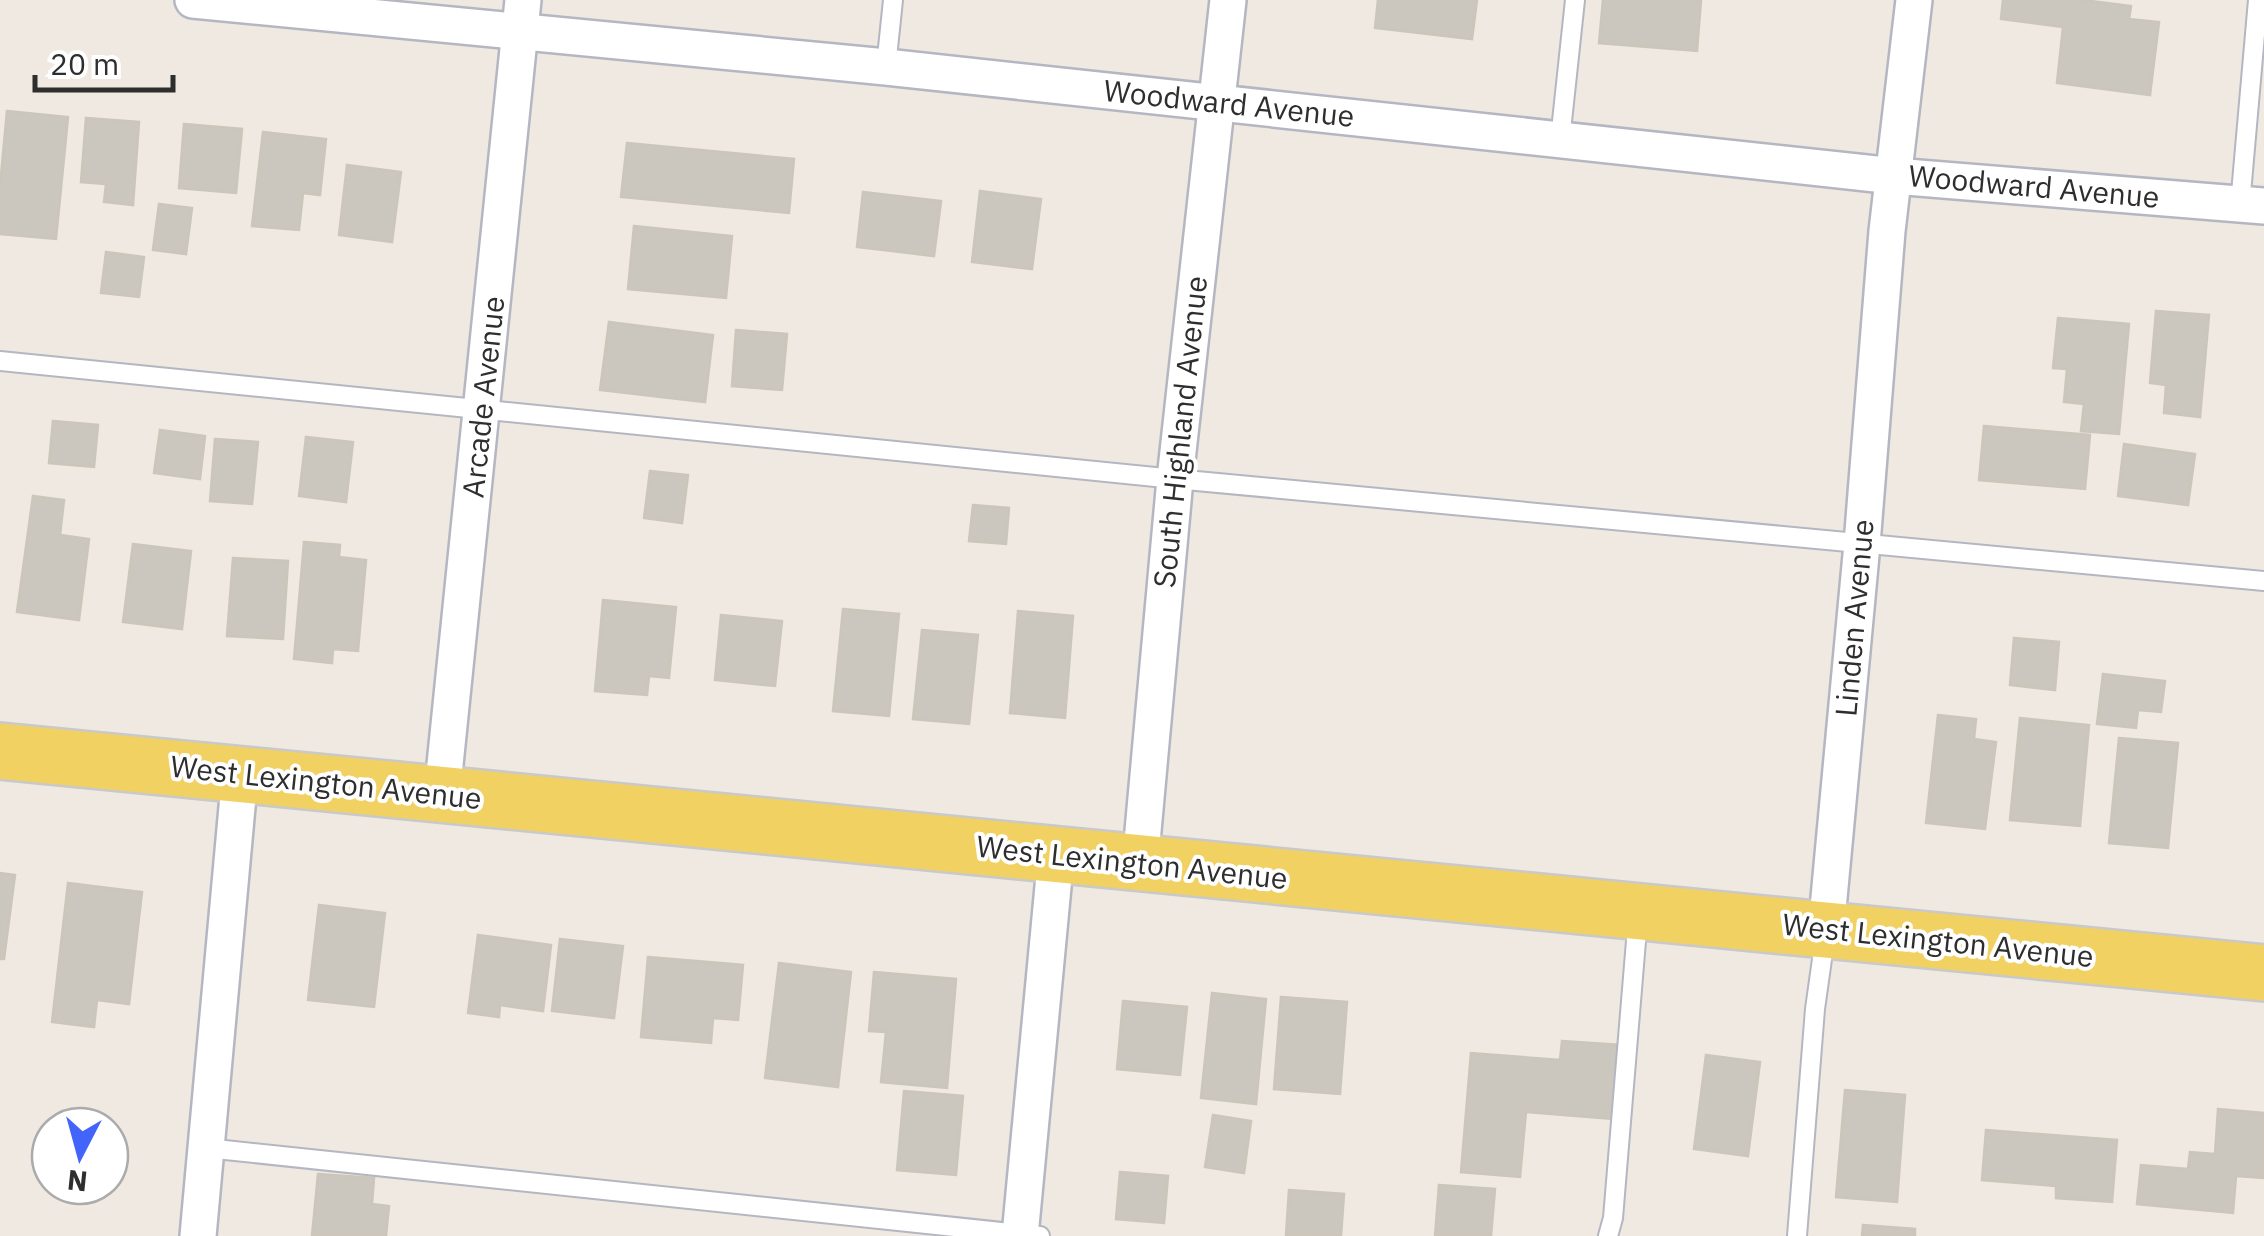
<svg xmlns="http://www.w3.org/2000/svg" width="2264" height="1236" viewBox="0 0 2264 1236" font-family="'IBM Plex Sans',sans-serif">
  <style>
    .building { fill: #cbc7bf; stroke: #cbc5ba; stroke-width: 2.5 }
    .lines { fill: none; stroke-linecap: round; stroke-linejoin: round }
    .lane-casing { stroke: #b4b7c1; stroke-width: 22 }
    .street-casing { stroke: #b4b7c1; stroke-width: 40 }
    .primary-casing { stroke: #c9c9c9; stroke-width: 60 }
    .lane { stroke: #fff; stroke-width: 18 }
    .street { stroke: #fff; stroke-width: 35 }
    .primary { stroke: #f2d163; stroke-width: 55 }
    .labels { text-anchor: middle; stroke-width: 8; stroke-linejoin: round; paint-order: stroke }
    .street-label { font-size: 30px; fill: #2e2e2e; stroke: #fff }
  </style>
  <rect width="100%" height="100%" fill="#efe9e1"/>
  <g class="building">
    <path d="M 1378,0 L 1477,0 L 1472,39 L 1375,28 Z"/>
    <path d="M 1603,0 L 1701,0 L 1697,51 L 1599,43 Z"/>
    <path d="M 2003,0 L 2083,0 L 2131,6 L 2129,19 L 2159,22 L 2150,95 L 2057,83 L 2063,27 L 2001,19 Z"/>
    <path d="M 7,111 L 68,117 L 56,239 L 0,234 L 0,186 Z"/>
    <path d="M 86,118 L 139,122 L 133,205 L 104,202 L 106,184 L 81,182 Z"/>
    <path d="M 184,124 L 242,129 L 236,193 L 179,188 Z"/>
    <path d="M 263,132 L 326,139 L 320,195 L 303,193 L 299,230 L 252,226 Z"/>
    <path d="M 627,143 L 794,159 L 789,213 L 621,197 Z"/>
    <path d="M 347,165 L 401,172 L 392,242 L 339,235 Z"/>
    <path d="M 980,191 L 1041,199 L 1032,269 L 972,262 Z"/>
    <path d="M 863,192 L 941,201 L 934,256 L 857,247 Z"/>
    <path d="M 159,204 L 192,208 L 186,254 L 153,250 Z"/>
    <path d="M 634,226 L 732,236 L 726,298 L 628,289 Z"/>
    <path d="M 106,252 L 144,257 L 139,297 L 101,293 Z"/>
    <path d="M 2156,311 L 2209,315 L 2200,417 L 2164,413 L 2166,385 L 2150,383 Z"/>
    <path d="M 2058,318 L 2129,324 L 2119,434 L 2081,431 L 2084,404 L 2064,402 L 2067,369 L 2053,368 Z"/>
    <path d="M 609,322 L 713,335 L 705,402 L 600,390 Z"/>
    <path d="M 736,330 L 787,334 L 782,390 L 732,386 Z"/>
    <path d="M 53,421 L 98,425 L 94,467 L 49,463 Z"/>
    <path d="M 1984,426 L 2090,435 L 2085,489 L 1979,480 Z"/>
    <path d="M 160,430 L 205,436 L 200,479 L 154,473 Z"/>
    <path d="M 306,437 L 353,442 L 346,502 L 299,496 Z"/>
    <path d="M 215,439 L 258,442 L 252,504 L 210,501 Z"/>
    <path d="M 2124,444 L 2195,454 L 2188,505 L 2118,496 Z"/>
    <path d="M 650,471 L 688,475 L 682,523 L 644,518 Z"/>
    <path d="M 33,496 L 64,500 L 60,535 L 89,539 L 79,620 L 17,612 Z"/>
    <path d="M 973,505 L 1009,508 L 1006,544 L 969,541 Z"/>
    <path d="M 304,542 L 340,545 L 339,557 L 366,560 L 358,651 L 333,649 L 332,663 L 294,659 Z"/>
    <path d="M 133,544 L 191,551 L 182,629 L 123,622 Z"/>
    <path d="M 233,558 L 288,561 L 283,639 L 227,636 Z"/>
    <path d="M 603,600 L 676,607 L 669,678 L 649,676 L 647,695 L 595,691 Z"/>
    <path d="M 843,609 L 899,614 L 889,716 L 833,711 Z"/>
    <path d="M 1018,611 L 1073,616 L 1065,718 L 1010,713 Z"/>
    <path d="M 721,615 L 782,621 L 775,686 L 715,680 Z"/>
    <path d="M 922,630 L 978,635 L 969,724 L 913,719 Z"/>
    <path d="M 2014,638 L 2059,642 L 2055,690 L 2010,685 Z"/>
    <path d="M 2103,674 L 2165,681 L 2161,712 L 2138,710 L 2136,728 L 2097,724 Z"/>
    <path d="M 1938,715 L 1976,719 L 1974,739 L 1996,742 L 1985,829 L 1926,823 Z"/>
    <path d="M 2020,718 L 2089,725 L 2080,826 L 2010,820 Z"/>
    <path d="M 2119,738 L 2178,743 L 2168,848 L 2109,843 Z"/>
    <path d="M 0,873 L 15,875 L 4,959 L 0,959 Z"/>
    <path d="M 68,883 L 142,892 L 129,1004 L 97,1000 L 94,1027 L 52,1022 Z"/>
    <path d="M 319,905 L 385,913 L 374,1007 L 308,1000 Z"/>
    <path d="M 478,935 L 551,945 L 543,1011 L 500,1005 L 499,1017 L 468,1013 Z"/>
    <path d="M 560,939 L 623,946 L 614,1018 L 552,1011 Z"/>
    <path d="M 648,957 L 743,965 L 738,1020 L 713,1018 L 711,1043 L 641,1037 Z"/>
    <path d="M 779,963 L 851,972 L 838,1087 L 765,1078 Z"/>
    <path d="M 874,972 L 956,979 L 947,1088 L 881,1082 L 886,1032 L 869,1031 Z"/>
    <path d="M 1212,993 L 1266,999 L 1256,1104 L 1201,1098 Z"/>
    <path d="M 1281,997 L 1347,1002 L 1340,1094 L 1274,1089 Z"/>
    <path d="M 1123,1001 L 1187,1007 L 1180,1075 L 1117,1069 Z"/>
    <path d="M 1562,1041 L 1620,1045 L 1613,1119 L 1526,1112 L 1520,1177 L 1461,1172 L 1471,1053 L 1560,1060 Z"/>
    <path d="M 1706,1055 L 1760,1062 L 1748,1156 L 1694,1149 Z"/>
    <path d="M 1845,1090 L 1905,1095 L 1897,1202 L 1836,1197 Z"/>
    <path d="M 904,1091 L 963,1096 L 956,1175 L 897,1170 Z"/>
    <path d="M 2218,1109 L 2264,1113 L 2264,1178 L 2236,1176 L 2233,1213 L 2137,1204 L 2141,1165 L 2188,1169 L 2190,1152 L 2215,1154 Z"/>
    <path d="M 1213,1115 L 1251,1121 L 1244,1173 L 1205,1167 Z"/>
    <path d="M 1986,1130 L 2117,1140 L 2112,1202 L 2056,1198 L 2056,1186 L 1982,1180 Z"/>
    <path d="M 1120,1172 L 1168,1176 L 1164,1223 L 1116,1219 Z"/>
    <path d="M 318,1174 L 374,1178 L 372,1204 L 389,1206 L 386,1236 L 312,1236 Z"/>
    <path d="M 1439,1185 L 1495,1189 L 1491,1236 L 1435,1236 Z"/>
    <path d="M 1289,1190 L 1344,1194 L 1341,1236 L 1286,1235 Z"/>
    <path d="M 1863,1225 L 1915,1229 L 1915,1236 L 1862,1236 Z"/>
  </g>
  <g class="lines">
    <g class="lane-casing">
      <g id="lane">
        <path d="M 886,67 L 893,0"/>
        <path d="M 1560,140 L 1575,0"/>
        <path d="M 2240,205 L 2258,0"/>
        <path d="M 0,361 L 1175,479 L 2264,581"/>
        <path d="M 206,1148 L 1040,1236"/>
        <path d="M 1608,1236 L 1613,1218 L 1638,917"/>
        <path d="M 1797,1236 L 1815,1009 L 1825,938"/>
      </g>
    </g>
    <g class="street-casing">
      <g id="street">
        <path d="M 193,0 L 886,67 L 1894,176 L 2264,206"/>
        <path d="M 442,794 L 523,0"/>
        <path d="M 1140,864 L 1175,479 L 1228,0"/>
        <path d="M 1826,930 L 1862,544 L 1887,231 L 1914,0"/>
        <path d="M 198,1236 L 240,774"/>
        <path d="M 1020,1236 L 1056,855"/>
      </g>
    </g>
    <g class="primary-casing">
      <path id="primary" d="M 0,751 L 2264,973"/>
    </g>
    <use href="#lane" class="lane"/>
    <use href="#street" class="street"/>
    <use href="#primary" class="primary"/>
  </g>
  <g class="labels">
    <g class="street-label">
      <text transform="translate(1229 104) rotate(6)" y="10">Woodward Avenue</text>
      <text transform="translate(2034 187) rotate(5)" y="10">Woodward Avenue</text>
      <text transform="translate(484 397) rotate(-84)" y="10">Arcade Avenue</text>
      <text transform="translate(1181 432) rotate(-84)" y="10">South Highland Avenue</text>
      <text transform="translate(1855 618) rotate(-85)" y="10">Linden Avenue</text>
      <text transform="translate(326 783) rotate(6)" y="10">West Lexington Avenue</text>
      <text transform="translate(1132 863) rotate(6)" y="10">West Lexington Avenue</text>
      <text transform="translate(1938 941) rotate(6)" y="10">West Lexington Avenue</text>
    </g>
  </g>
  <g transform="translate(80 1156) rotate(186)"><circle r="48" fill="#ffffff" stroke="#ababab" stroke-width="2.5"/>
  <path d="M0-8L18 38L0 25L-18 38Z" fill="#4264fb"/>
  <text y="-15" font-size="28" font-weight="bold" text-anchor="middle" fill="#2e2e2e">N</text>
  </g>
  <path d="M35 75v15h138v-15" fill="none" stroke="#2e2e2e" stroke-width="5"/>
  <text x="50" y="75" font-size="30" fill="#2e2e2e" stroke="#ffffff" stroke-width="8" paint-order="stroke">20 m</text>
</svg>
